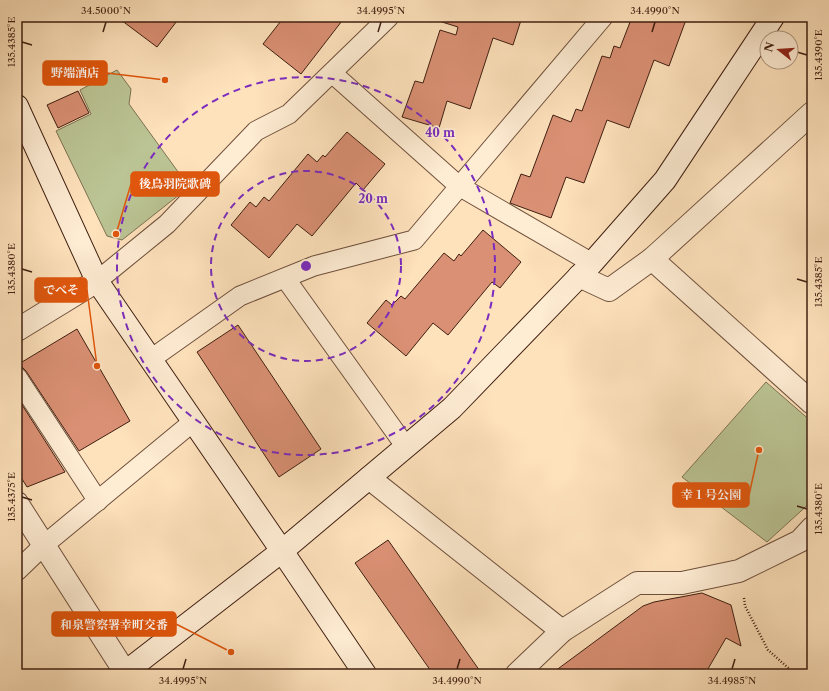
<svg xmlns="http://www.w3.org/2000/svg" width="829" height="691" viewBox="0 0 829 691" font-family="'Libre Caslon Text','Noto Serif JP',serif">
  <style>
    .green { fill: #bbc494; stroke: #7d7252 }
    .building { fill: #da9074; stroke: #3f1f11 }
    .lines { fill: none; stroke-linecap: round; stroke-linejoin: round }
    .lane-casing { stroke: #6f503c; stroke-width: 21 }
    .street-casing { stroke: #6f503c; stroke-width: 24 }
    .secondary-casing { stroke: #3f1f11; stroke-width: 24 }
    .path { stroke: #3f1f11; stroke-width: 2.5; stroke-dasharray: 1 2; stroke-linecap: butt }
    .lane { stroke: #feecd3; stroke-width: 19 }
    .street { stroke: #feecd3; stroke-width: 22 }
    .secondary { stroke: #feecd3; stroke-width: 22 }
    .ticks { fill: none; stroke: #3f1f11; stroke-width: 1.5 }
    .ring { fill: none; stroke: #7b2cbf; stroke-width: 2; stroke-dasharray: 7 5 }
    .centre { fill: #7b2cbf; stroke: #feecd3; stroke-width: 2 }
    .ring-label { font-size: 12px; text-anchor: middle; font-weight: bold; fill: #7b2cbf; stroke: #feecd3; stroke-width: 3.5; stroke-linejoin: round; paint-order: stroke }
    .leader { fill: none; stroke: #e0560c; stroke-width: 1.5 }
    .callout-dot { fill: #e0560c; stroke: #feecd3; stroke-width: 1.5 }
    .callout { fill: #e0560c; stroke: #e0560c; stroke-width: 1.5 }
    .callout-label { font-size: 12px; text-anchor: middle; font-weight: bold; fill: #fff }
    .neatline { fill: none; stroke: #3f1f11; stroke-width: 1.5 }
    .ticks-label { font-size: 10px; text-anchor: middle; fill: #3f1f11 }
  </style>
  <rect width="100%" height="100%" fill="#fee2bc"/>
  <filter id="stains"><feTurbulence type="fractalNoise" baseFrequency=".005" numOctaves="4"/><feColorMatrix values="0 0 0 0 .2 0 0 0 0 .09 0 0 0 0 .02 0 0 0 .5 -.17"/></filter>
  <radialGradient id="worn" r=".72"><stop offset=".6" stop-color="#630" stop-opacity="0"/><stop offset="1" stop-color="#630" stop-opacity=".3"/></radialGradient>
  <g class="green">
    <path d="M 117,70 L 131,89 L 129,104 L 189,187 L 122,240 L 107,236 L 56,131 L 91,114 L 80,90 Z"/>
    <path d="M 766,382 L 812,422 L 812,501 L 767,542 L 682,477 Z"/>
  </g>
  <g class="building">
    <path d="M 117,17 L 180,17 L 157,47 Z"/>
    <path d="M 284,17 L 345,17 L 301,74 L 263,44 Z"/>
    <path d="M 443,17 L 522,17 L 513,45 L 493,38 L 470,109 L 447,101 L 439,128 L 402,117 L 415,81 L 423,83 L 440,30 L 456,35 L 458,27 L 442,22 Z"/>
    <path d="M 632,17 L 687,17 L 669,66 L 654,60 L 629,128 L 607,120 L 584,183 L 566,177 L 551,218 L 510,203 L 521,174 L 530,177 L 553,115 L 571,122 L 576,109 L 582,111 L 602,56 L 610,58 L 614,46 L 620,48 Z"/>
    <path d="M 78,91 L 89,113 L 58,128 L 47,105 Z"/>
    <path d="M 347,132 L 385,164 L 363,190 L 356,183 L 312,236 L 297,224 L 269,258 L 231,225 L 250,202 L 256,207 L 264,197 L 269,201 L 308,154 L 317,162 L 323,155 L 325,157 Z"/>
    <path d="M 483,230 L 521,262 L 500,288 L 492,282 L 448,335 L 433,323 L 406,356 L 367,323 L 386,300 L 392,305 L 401,296 L 405,299 L 444,253 L 454,261 L 459,254 L 461,256 Z"/>
    <path d="M 238,325 L 321,449 L 279,477 L 197,352 Z"/>
    <path d="M 77,329 L 130,421 L 79,451 L 26,371 L 22,367 L 17,366 L 17,365 Z"/>
    <path d="M 17,397 L 65,472 L 27,487 L 17,471 Z"/>
    <path d="M 388,540 L 482,674 L 433,674 L 355,563 Z"/>
    <path d="M 702,593 L 731,605 L 741,646 L 726,638 L 705,674 L 551,674 L 643,606 L 654,602 Z"/>
  </g>
  <g class="lines">
    <g class="lane-casing">
      <g id="lane">
        <path d="M 332,73 L 459,186 L 592,263"/>
        <path d="M 285,278 L 406,447"/>
        <path d="M 97,281 L 167,224 L 256,131 L 289,114 L 389,17"/>
        <path d="M 151,359 L 240,296 L 314,266 L 414,240 L 603,17"/>
        <path d="M 17,377 L 98,501"/>
        <path d="M 17,571 L 44,545 L 194,421"/>
      </g>
    </g>
    <g class="street-casing">
      <g id="street">
        <path d="M 652,259 L 812,403"/>
        <path d="M 579,276 L 609,290 L 652,259 L 812,113"/>
        <path d="M 17,330 L 97,281"/>
        <path d="M 369,478 L 562,631"/>
        <path d="M 17,503 L 125,672"/>
        <path d="M 517,674 L 562,631 L 637,583 L 682,583 L 739,571 L 800,541 L 812,528"/>
      </g>
    </g>
    <g class="secondary-casing">
      <g id="secondary">
        <path d="M 17,106 L 97,281 L 282,551 L 365,674"/>
        <path d="M 123,674 L 282,551 L 452,408 L 592,263 L 665,180 L 773,17"/>
      </g>
    </g>
    <path class="path" d="M 744,598 L 745,606 L 768,650 L 795,674"/>
    <use href="#lane" class="lane"/>
    <use href="#street" class="street"/>
    <use href="#secondary" class="secondary"/>
  </g>
  <path class="ticks" d="M 103,32 L 106,22M 378,32 L 381,22M 652,32 L 655,22M 22,42 L 32,45M 797,52 L 807,55M 22,269 L 32,272M 797,279 L 807,282M 22,497 L 32,500M 797,506 L 807,509M 183,669 L 186,659M 457,669 L 460,659M 732,669 L 735,659"/>
  <g class="ring">
    <circle cx="306" cy="266" r="95"/>
    <circle cx="306" cy="266" r="189"/>
  </g>
  <circle cx="306" cy="266" r="6" class="centre"/>
  <g class="ring-label">
    <text x="440" y="137">40 m</text>
    <text x="373" y="203">20 m</text>
  </g>
  <path class="leader" d="M165 80L107 73M116 234L131 184M97 366L87 290M759 450L749 495M231 652L176 624"/>
  <g class="callout-dot">
    <circle cx="165" cy="80" r="4"/>
    <circle cx="116" cy="234" r="4"/>
    <circle cx="97" cy="366" r="4"/>
    <circle cx="759" cy="450" r="4"/>
    <circle cx="231" cy="652" r="4"/>
  </g>
  <g class="callout">
    <rect x="43" y="61" width="64" height="24" rx="4"/>
    <rect x="131" y="172" width="88" height="24" rx="4"/>
    <rect x="35" y="278" width="52" height="24" rx="4"/>
    <rect x="673" y="483" width="76" height="24" rx="4"/>
    <rect x="52" y="612" width="124" height="24" rx="4"/>
  </g>
  <g class="callout-label">
    <text x="75" y="77">野端酒店</text>
    <text x="175" y="188">後鳥羽院歌碑</text>
    <text x="61" y="294">でべそ</text>
    <text x="711" y="499">幸１号公園</text>
    <text x="114" y="629">和泉警察署幸町交番</text>
  </g>
  <rect width="829" height="691" fill="none" stroke="#fee2bc" stroke-width="44"/>
  <g transform="translate(779 50) rotate(287)"><circle r="19" fill="#feecd3" stroke="#b29a85"/>
  <path d="M0-3L7 15L0 10L-7 15Z" fill="#8f2418"/>
  <text y="-6" font-size="11" font-weight="bold" text-anchor="middle" fill="#3f1f11">N</text>
  </g>
  <rect x="22" y="22" width="785" height="647" class="neatline"/>
  <g class="ticks-label">
    <text x="106" y="14">34.5000°N</text>
    <text x="381" y="14">34.4995°N</text>
    <text x="655" y="14">34.4990°N</text>
    <text transform="translate(11 42) rotate(-90)" y="4">135.4385°E</text>
    <text transform="translate(818 55) rotate(-90)" y="4">135.4390°E</text>
    <text transform="translate(11 269) rotate(-90)" y="4">135.4380°E</text>
    <text transform="translate(818 282) rotate(-90)" y="4">135.4385°E</text>
    <text transform="translate(11 497) rotate(-90)" y="4">135.4375°E</text>
    <text transform="translate(818 509) rotate(-90)" y="4">135.4380°E</text>
    <text x="183" y="684">34.4995°N</text>
    <text x="457" y="684">34.4990°N</text>
    <text x="732" y="684">34.4985°N</text>
  </g>
  <rect width="100%" height="100%" filter="url(#stains)"/>
  <rect width="100%" height="100%" fill="url(#worn)"/>
</svg>
